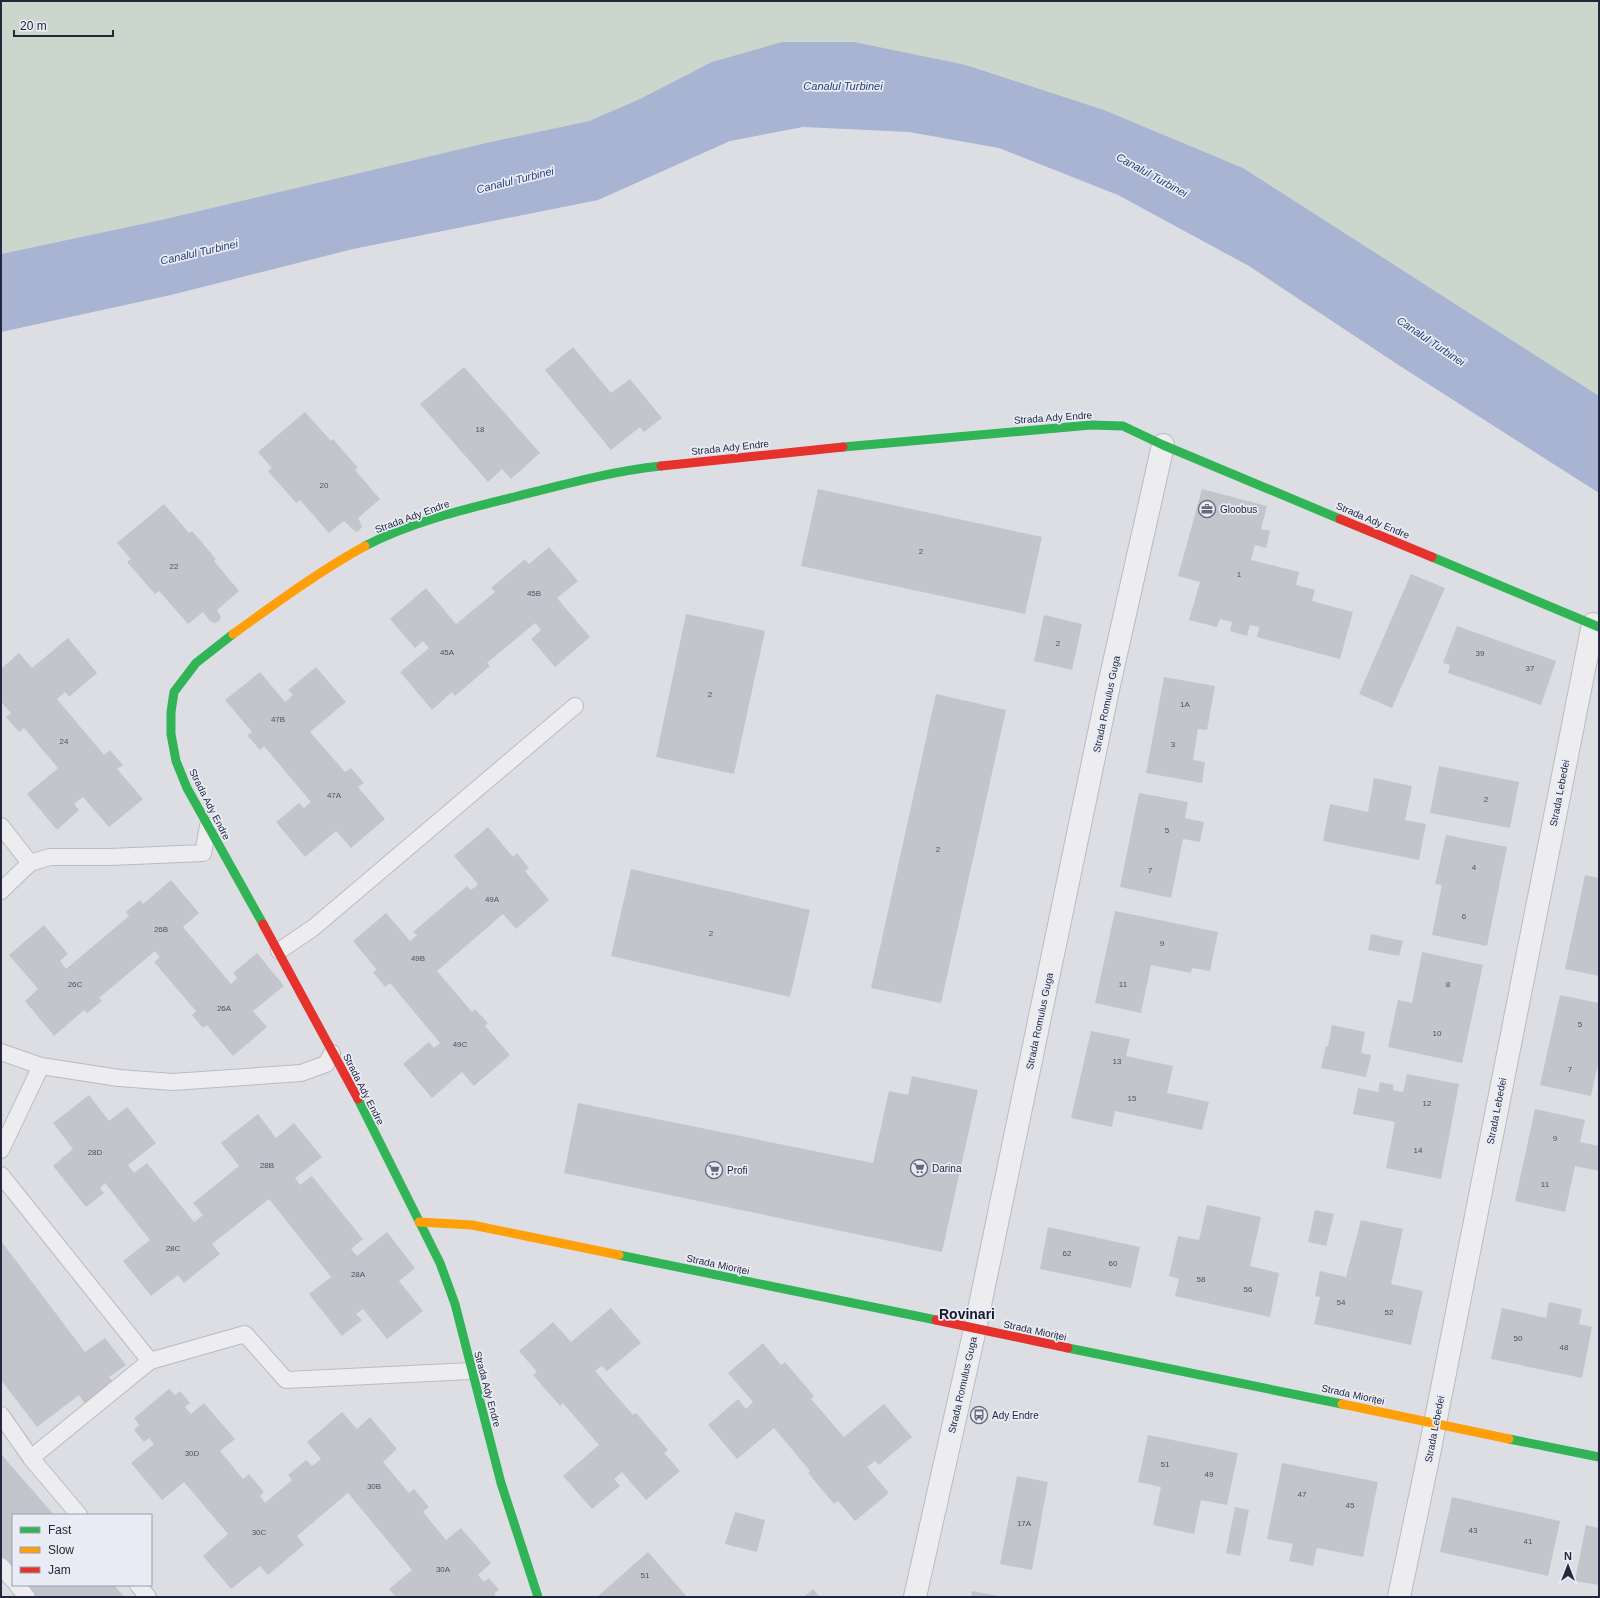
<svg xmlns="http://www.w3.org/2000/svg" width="1600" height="1598" viewBox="0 0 1600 1598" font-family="Arial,sans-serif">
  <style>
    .green { fill: #cbd7cd }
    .water { fill: #a8b4d2 }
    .building { fill: #c4c5cc }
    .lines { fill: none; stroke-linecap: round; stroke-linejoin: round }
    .lane-casing { stroke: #babbc1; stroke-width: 18 }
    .street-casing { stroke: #babbc1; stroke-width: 24 }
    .lane { stroke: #ededf0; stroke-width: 16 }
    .street { stroke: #ededf0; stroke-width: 22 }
    .fast { stroke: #30b455; stroke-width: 9 }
    .slow { stroke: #ff9f0a; stroke-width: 9 }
    .jam { stroke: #e5322d; stroke-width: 9 }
    .labels { text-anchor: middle; stroke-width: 3.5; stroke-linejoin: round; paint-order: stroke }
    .number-label { font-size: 8px; fill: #4d5163 }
    .street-label { font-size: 10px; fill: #23283e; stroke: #e9ecf5 }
    .poi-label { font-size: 10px; fill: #23283e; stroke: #e9ecf5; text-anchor: start }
    .water-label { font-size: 11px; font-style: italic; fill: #2a3d75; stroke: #e9ecf5 }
    .district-label { font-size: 14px; font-weight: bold; fill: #16192e; stroke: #e9ecf5 }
  </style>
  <rect width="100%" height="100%" fill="#dddee4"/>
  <path class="green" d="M 1,1 L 1599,1 L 1599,396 L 1243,168 L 1104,110 L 966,65 L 640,99 L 589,121 L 486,143 L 161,220 L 1,254 Z"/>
  <path class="water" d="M 782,42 L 854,42 L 966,65 L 1104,110 L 1243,168 L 1599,396 L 1599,493 L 1400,366 L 1249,266 L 1118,195 L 999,148 L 909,132 L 803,127 L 730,141 L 598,200 L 353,249 L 171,295 L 1,332 L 1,254 L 161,220 L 486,143 L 589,121 L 640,99 L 712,62 Z"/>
  <g class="building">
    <path d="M 573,347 L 611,393 L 630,379 L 662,418 L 644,432 L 640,427 L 611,450 L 545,370 Z"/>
    <path d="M 464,367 L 540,453 L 511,479 L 502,469 L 488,482 L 420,404 Z"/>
    <path d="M 305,412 L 331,441 L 333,439 L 358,468 L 355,470 L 380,499 L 358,518 L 362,526 L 360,530 L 356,532 L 344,521 L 329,533 L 300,500 L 296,503 L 268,471 L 272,468 L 258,452 Z"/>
    <path d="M 818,489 L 1042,537 L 1025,614 L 801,566 Z"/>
    <path d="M 1202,489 L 1267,506 L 1261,529 L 1270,531 L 1266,548 L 1255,545 L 1251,560 L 1299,572 L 1296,585 L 1315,590 L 1312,601 L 1353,612 L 1340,659 L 1257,637 L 1259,627 L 1250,625 L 1247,636 L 1230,631 L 1232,622 L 1220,619 L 1217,627 L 1189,620 L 1200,582 L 1178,576 Z"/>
    <path d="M 164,504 L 189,533 L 192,531 L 216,559 L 214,561 L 239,591 L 217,610 L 221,617 L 219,621 L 214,623 L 210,621 L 203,612 L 188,624 L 159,591 L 155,594 L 127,562 L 131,559 L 117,543 Z"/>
    <path d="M 549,547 L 578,581 L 557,598 L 590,637 L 555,667 L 531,639 L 541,630 L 535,623 L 487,663 L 490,666 L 455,696 L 452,692 L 432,710 L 400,672 L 429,648 L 423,641 L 415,648 L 390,619 L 426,588 L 456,624 L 495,592 L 491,588 L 525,559 L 529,564 Z"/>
    <path d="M 1411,574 L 1445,588 L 1392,708 L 1359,694 Z"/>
    <path d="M 686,614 L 765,631 L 734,774 L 656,757 Z"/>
    <path d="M 1044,615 L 1082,624 L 1072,670 L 1034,661 Z"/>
    <path d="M 1457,626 L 1556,661 L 1541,705 L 1448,673 L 1450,665 L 1443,663 Z"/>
    <path d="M 68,638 L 97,673 L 69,697 L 65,692 L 57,699 L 104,755 L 110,750 L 123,765 L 117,769 L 143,799 L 109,827 L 83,797 L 74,804 L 79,810 L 57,830 L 27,794 L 58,768 L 24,728 L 19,732 L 6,717 L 11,713 L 1,702 L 1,669 L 19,653 L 32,668 Z"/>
    <path d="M 316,667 L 346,702 L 310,732 L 345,772 L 351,768 L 364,783 L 358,787 L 385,819 L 351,848 L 336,831 L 305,857 L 276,822 L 299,803 L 304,808 L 311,802 L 264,746 L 260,750 L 247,735 L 252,732 L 225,700 L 260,672 L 285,702 L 293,695 L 288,690 Z"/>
    <path d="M 1164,677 L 1215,686 L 1207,730 L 1198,729 L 1193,760 L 1205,762 L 1202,783 L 1146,773 Z"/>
    <path d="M 936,694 L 1006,710 L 941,1003 L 871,988 Z"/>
    <path d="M 1439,766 L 1519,782 L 1510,828 L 1430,813 Z"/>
    <path d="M 1374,778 L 1412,786 L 1405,820 L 1426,824 L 1419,860 L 1323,841 L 1330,804 L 1368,812 Z"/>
    <path d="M 1139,793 L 1188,802 L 1185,818 L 1204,822 L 1200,842 L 1183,839 L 1171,898 L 1120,887 Z"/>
    <path d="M 488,827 L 513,857 L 517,853 L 529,868 L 525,871 L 549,900 L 516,929 L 503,914 L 437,971 L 472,1012 L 475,1009 L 488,1023 L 485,1026 L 510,1055 L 474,1086 L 462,1072 L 432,1098 L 403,1064 L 429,1042 L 434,1048 L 440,1043 L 390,983 L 385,987 L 373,972 L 377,970 L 353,941 L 386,913 L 410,941 L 417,935 L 413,932 L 467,886 L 471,890 L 475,887 L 478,884 L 454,856 Z"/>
    <path d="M 1446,835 L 1507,847 L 1487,946 L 1432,935 L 1442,885 L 1435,884 Z"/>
    <path d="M 631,869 L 810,910 L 790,997 L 611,956 Z"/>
    <path d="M 1585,875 L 1599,878 L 1599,976 L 1565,969 Z"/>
    <path d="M 171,880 L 199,913 L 183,927 L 231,984 L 237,978 L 233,973 L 257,953 L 284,986 L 253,1011 L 267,1027 L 233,1056 L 207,1025 L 203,1028 L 192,1015 L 196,1011 L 154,962 L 160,957 L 155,951 L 99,998 L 102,1001 L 87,1013 L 84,1010 L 54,1036 L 25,1001 L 38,989 L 9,955 L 44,925 L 68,954 L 60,961 L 66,969 L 129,916 L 126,912 L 140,900 L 143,904 Z"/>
    <path d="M 1115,911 L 1218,932 L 1210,971 L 1192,968 L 1191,973 L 1151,965 L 1141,1013 L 1095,1003 Z"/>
    <path d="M 1371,934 L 1403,941 L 1399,956 L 1368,950 Z"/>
    <path d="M 1422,952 L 1483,965 L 1462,1063 L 1388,1047 L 1398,1000 L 1412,1003 Z"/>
    <path d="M 1560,995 L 1599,1003 L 1599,1059 L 1591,1096 L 1540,1085 Z"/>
    <path d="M 1332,1025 L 1365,1032 L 1361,1053 L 1371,1055 L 1366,1077 L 1321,1068 L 1326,1046 L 1328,1046 Z"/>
    <path d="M 1091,1031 L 1130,1039 L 1126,1056 L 1173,1066 L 1167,1093 L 1209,1102 L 1202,1130 L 1115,1111 L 1112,1127 L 1071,1118 Z"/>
    <path d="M 1407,1074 L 1459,1084 L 1441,1179 L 1386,1168 L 1395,1122 L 1353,1114 L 1358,1088 L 1378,1092 L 1380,1082 L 1394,1085 L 1393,1090 L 1403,1092 Z"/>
    <path d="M 912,1076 L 978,1090 L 942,1252 L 564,1173 L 578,1103 L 873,1163 L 889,1091 L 908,1095 Z"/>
    <path d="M 89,1095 L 109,1121 L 127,1107 L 156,1143 L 128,1165 L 134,1173 L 147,1163 L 194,1222 L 203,1215 L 193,1203 L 239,1166 L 221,1143 L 258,1114 L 276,1138 L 294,1123 L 322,1157 L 295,1178 L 300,1185 L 312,1176 L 363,1239 L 351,1249 L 357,1256 L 387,1232 L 415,1268 L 399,1281 L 423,1311 L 387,1339 L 363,1309 L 356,1314 L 362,1320 L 342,1336 L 309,1294 L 331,1277 L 269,1199 L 212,1244 L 220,1254 L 184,1283 L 178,1275 L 151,1296 L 123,1261 L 150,1240 L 105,1183 L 100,1188 L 104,1193 L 86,1207 L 53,1166 L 73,1149 L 53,1123 Z"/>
    <path d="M 1535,1109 L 1585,1120 L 1580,1142 L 1599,1146 L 1599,1171 L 1575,1166 L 1565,1212 L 1515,1201 Z"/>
    <path d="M 1207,1205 L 1261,1217 L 1250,1266 L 1279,1273 L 1270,1317 L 1175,1296 L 1179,1279 L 1169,1276 L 1178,1236 L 1199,1240 Z"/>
    <path d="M 1315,1210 L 1334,1214 L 1326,1246 L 1308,1242 Z"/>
    <path d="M 1361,1220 L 1403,1229 L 1391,1284 L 1423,1291 L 1411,1345 L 1314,1324 L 1320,1297 L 1315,1296 L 1320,1271 L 1346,1277 Z"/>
    <path d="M 1048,1227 L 1140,1247 L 1131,1288 L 1040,1269 Z"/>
    <path d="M 1,1241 L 85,1352 L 105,1338 L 126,1365 L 109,1377 L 114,1383 L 85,1404 L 79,1395 L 37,1427 L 1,1380 Z"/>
    <path d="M 1549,1302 L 1582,1309 L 1579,1324 L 1592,1327 L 1582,1378 L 1491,1359 L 1502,1308 L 1546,1318 Z"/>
    <path d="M 611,1308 L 641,1343 L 607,1371 L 602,1366 L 595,1371 L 633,1415 L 636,1413 L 668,1450 L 664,1453 L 680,1471 L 646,1500 L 622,1472 L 614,1479 L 620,1486 L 592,1509 L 563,1476 L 599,1445 L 563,1403 L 560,1406 L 533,1375 L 537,1372 L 519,1351 L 553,1322 L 571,1342 Z"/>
    <path d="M 763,1343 L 781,1365 L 785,1362 L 814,1396 L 811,1399 L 844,1437 L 884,1404 L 912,1437 L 879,1465 L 875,1461 L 867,1467 L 889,1493 L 855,1521 L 838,1501 L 834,1504 L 808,1473 L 810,1471 L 774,1428 L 737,1459 L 708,1425 L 738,1399 L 746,1409 L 753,1402 L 728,1373 Z"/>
    <path d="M 169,1389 L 175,1395 L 180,1391 L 190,1403 L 185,1407 L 191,1414 L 204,1403 L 235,1439 L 220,1451 L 243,1479 L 249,1474 L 264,1492 L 260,1496 L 265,1503 L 292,1480 L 288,1475 L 306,1460 L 312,1466 L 321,1459 L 307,1442 L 342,1412 L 357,1429 L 370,1417 L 397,1449 L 383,1462 L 409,1493 L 414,1489 L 429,1507 L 423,1512 L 446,1540 L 461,1528 L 491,1563 L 478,1575 L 484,1582 L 489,1578 L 499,1590 L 494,1594 L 497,1597 L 396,1597 L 389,1589 L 412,1570 L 348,1493 L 297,1536 L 304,1545 L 268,1575 L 260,1566 L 231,1589 L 203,1556 L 228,1534 L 184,1482 L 162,1500 L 131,1463 L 154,1444 L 149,1438 L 144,1442 L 134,1430 L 139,1425 L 134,1418 Z"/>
    <path d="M 1148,1435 L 1238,1453 L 1227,1505 L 1201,1500 L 1194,1534 L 1153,1525 L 1161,1487 L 1138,1482 Z"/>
    <path d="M 1,1454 L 54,1515 L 13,1515 L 13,1569 L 1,1555 Z"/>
    <path d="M 1282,1463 L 1378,1482 L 1363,1557 L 1317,1548 L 1313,1566 L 1289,1561 L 1293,1544 L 1267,1539 Z"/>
    <path d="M 1017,1476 L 1048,1482 L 1032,1570 L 1000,1564 Z"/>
    <path d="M 1452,1497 L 1560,1521 L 1548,1576 L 1440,1552 Z"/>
    <path d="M 1235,1507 L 1249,1510 L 1240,1556 L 1226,1553 Z"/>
    <path d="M 735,1512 L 765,1520 L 757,1552 L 725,1544 Z"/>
    <path d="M 1586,1525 L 1599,1528 L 1599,1585 L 1575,1581 Z"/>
    <path d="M 648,1552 L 687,1597 L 597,1597 Z"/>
    <path d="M 27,1585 L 114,1585 L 124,1597 L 37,1597 Z"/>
    <path d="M 813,1589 L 820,1597 L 804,1597 Z"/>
    <path d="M 972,1591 L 998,1596 L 998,1597 L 971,1597 Z"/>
  </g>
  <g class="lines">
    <g class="lane-casing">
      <g id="lane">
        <path d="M 1,826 L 30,863"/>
        <path d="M 1,891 L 30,863 L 50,857 L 110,857 L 203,853 L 208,826"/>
        <path d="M 279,951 L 313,928 L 575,706"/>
        <path d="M 1,1052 L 41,1066 L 119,1078 L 173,1082 L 301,1073 L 326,1064 L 332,1053"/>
        <path d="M 1,1150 L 41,1066"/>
        <path d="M 1,1175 L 150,1361 L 245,1334 L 286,1380 L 471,1371"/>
        <path d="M 1,1415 L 31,1458 L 79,1515"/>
        <path d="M 31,1458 L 150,1361"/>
        <path d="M 1,1566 L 13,1580"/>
        <path d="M 17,1585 L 27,1597"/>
        <path d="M 138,1585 L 148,1597"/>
      </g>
    </g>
    <g class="street-casing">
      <g id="street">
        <path d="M 915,1597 L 975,1329 L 1109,685 L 1163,445"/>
        <path d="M 1399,1597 L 1428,1459 L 1593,624"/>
      </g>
    </g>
    <use href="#lane" class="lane"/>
    <use href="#street" class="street"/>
    <g class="fast">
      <path d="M 843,447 L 1091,425 L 1123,426 L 1163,445 L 1340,519"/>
      <path d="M 365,546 C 413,521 466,509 518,496 C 565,484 613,471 661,466"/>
      <path d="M 1432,557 L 1599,627"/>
      <path d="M 233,634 L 196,663 L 174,692 L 171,712 L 171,734 L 176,761 L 187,788 L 263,924"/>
      <path d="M 358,1099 L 440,1263 L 455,1304 L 501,1483 L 538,1597"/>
      <path d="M 619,1255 L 936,1320"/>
      <path d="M 1068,1348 L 1342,1404"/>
      <path d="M 1509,1439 L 1599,1457"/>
    </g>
    <g class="slow">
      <path d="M 233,634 C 276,603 318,572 365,546"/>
      <path d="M 419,1222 L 472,1225 L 619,1255"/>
      <path d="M 1342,1404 L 1509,1439"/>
    </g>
    <g class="jam">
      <path d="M 661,466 L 843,447"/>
      <path d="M 1340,519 L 1432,557"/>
      <path d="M 263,924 L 358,1099"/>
      <path d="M 936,1320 L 1068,1348"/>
    </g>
  </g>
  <defs>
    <g id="office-ring" transform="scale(0.9)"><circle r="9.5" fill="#e9ecf5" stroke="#646878" stroke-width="1.5"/><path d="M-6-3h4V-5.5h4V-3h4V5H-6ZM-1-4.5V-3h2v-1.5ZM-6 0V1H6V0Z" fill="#646878"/></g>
    <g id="supermarket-ring" transform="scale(0.9)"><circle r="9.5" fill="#e9ecf5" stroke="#646878" stroke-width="1.5"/><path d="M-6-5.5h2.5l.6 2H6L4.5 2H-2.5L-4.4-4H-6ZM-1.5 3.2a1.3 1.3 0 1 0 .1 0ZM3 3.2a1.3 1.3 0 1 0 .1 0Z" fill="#646878"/></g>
    <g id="bus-ring" transform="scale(0.9)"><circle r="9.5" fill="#e9ecf5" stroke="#646878" stroke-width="1.5"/><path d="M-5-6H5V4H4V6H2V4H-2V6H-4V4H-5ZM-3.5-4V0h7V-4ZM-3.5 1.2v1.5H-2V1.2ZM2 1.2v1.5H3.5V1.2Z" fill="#646878"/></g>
  </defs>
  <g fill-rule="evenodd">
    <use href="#office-ring" x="1207" y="509"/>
    <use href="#supermarket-ring" x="919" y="1168"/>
    <use href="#supermarket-ring" x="714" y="1170"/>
    <use href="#bus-ring" x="979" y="1415"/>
  </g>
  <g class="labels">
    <g class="number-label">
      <text x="480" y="432">18</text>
      <text x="324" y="488">20</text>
      <text x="921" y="554">2</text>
      <text x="174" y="569">22</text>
      <text x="1239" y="577">1</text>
      <text x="534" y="596">45B</text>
      <text x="1058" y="646">2</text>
      <text x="447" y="655">45A</text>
      <text x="1480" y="656">39</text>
      <text x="1530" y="671">37</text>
      <text x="710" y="697">2</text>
      <text x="1185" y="707">1A</text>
      <text x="278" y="722">47B</text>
      <text x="64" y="744">24</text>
      <text x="1173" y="747">3</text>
      <text x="334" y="798">47A</text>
      <text x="1486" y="802">2</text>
      <text x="1167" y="833">5</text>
      <text x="938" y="852">2</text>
      <text x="1474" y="870">4</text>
      <text x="1150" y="873">7</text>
      <text x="492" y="902">49A</text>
      <text x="1464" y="919">6</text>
      <text x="161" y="932">26B</text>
      <text x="711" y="936">2</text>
      <text x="1162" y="946">9</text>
      <text x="418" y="961">49B</text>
      <text x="75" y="987">26C</text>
      <text x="1123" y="987">11</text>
      <text x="1448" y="987">8</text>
      <text x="224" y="1011">26A</text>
      <text x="1580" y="1027">5</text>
      <text x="1437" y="1036">10</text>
      <text x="460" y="1047">49C</text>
      <text x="1117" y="1064">13</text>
      <text x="1570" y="1072">7</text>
      <text x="1132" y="1101">15</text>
      <text x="1427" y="1106">12</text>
      <text x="1555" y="1141">9</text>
      <text x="1418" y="1153">14</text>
      <text x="95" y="1155">28D</text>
      <text x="267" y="1168">28B</text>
      <text x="1545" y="1187">11</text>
      <text x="173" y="1251">28C</text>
      <text x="1067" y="1256">62</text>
      <text x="1113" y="1266">60</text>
      <text x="358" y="1277">28A</text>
      <text x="1201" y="1282">58</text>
      <text x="1248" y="1292">56</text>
      <text x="1341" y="1305">54</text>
      <text x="1389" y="1315">52</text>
      <text x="1518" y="1341">50</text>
      <text x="1564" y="1350">48</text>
      <text x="192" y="1456">30D</text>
      <text x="1165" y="1467">51</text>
      <text x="1209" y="1477">49</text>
      <text x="374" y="1489">30B</text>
      <text x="1302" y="1497">47</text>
      <text x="1350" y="1508">45</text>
      <text x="1024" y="1526">17A</text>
      <text x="1473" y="1533">43</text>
      <text x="259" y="1535">30C</text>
      <text x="1528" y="1544">41</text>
      <text x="443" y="1572">30A</text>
      <text x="645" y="1578">51</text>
    </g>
    <g class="street-label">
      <text transform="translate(1053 417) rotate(-4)" y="4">Strada Ady Endre</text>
      <text transform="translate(730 447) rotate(-6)" y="4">Strada Ady Endre</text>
      <text transform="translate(412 516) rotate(-20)" y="4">Strada Ady Endre</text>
      <text transform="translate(1373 520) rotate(23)" y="4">Strada Ady Endre</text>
      <text transform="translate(1106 704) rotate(-78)" y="4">Strada Romulus Guga</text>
      <text transform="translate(1559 793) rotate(-79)" y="4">Strada Lebedei</text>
      <text transform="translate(210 804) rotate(63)" y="4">Strada Ady Endre</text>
      <text transform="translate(1039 1021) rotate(-78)" y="4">Strada Romulus Guga</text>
      <text transform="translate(364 1089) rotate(63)" y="4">Strada Ady Endre</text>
      <text transform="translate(1496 1111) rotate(-79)" y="4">Strada Lebedei</text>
      <text transform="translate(718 1264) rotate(12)" y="4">Strada Mioriței</text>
      <text transform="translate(1035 1330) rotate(12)" y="4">Strada Mioriței</text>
      <text transform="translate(962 1385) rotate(-77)" y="4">Strada Romulus Guga</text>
      <text transform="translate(488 1389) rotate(75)" y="4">Strada Ady Endre</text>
      <text transform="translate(1353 1394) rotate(12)" y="4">Strada Mioriței</text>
      <text transform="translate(1434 1429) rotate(-79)" y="4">Strada Lebedei</text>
    </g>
    <g class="poi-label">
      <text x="1220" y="513">Gloobus</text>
      <text x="932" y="1172">Darina</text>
      <text x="727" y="1174">Profi</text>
      <text x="992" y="1419">Ady Endre</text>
    </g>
    <g class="water-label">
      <text x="843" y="90">Canalul Turbinei</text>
      <text transform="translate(1152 175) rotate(29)" y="4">Canalul Turbinei</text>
      <text transform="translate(515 180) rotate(-14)" y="4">Canalul Turbinei</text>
      <text transform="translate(199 252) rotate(-13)" y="4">Canalul Turbinei</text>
      <text transform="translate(1431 341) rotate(34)" y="4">Canalul Turbinei</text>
    </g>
    <g class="district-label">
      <text x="967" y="1319">Rovinari</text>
    </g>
  </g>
  <rect width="1600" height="1598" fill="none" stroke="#23283e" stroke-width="4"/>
  <rect x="12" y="1514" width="140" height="72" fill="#e9ecf5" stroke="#9a9eac"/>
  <rect x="20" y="1527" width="20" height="6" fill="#30b455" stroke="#9a9eac"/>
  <text x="48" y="1534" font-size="12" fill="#23283e">Fast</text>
  <rect x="20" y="1547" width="20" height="6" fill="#ff9f0a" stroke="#9a9eac"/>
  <text x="48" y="1554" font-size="12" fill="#23283e">Slow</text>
  <rect x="20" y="1567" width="20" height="6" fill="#e5322d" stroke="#9a9eac"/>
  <text x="48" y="1574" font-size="12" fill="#23283e">Jam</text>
  <g transform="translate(1568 1566)" stroke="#e9ecf5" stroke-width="3" paint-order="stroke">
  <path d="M0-3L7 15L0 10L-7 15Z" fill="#23283e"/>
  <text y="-6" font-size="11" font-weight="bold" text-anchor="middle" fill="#23283e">N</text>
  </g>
  <path d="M14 30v6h99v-6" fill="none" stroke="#23283e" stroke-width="2"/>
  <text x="20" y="30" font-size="12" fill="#23283e" stroke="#e9ecf5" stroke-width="3" paint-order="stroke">20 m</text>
</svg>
